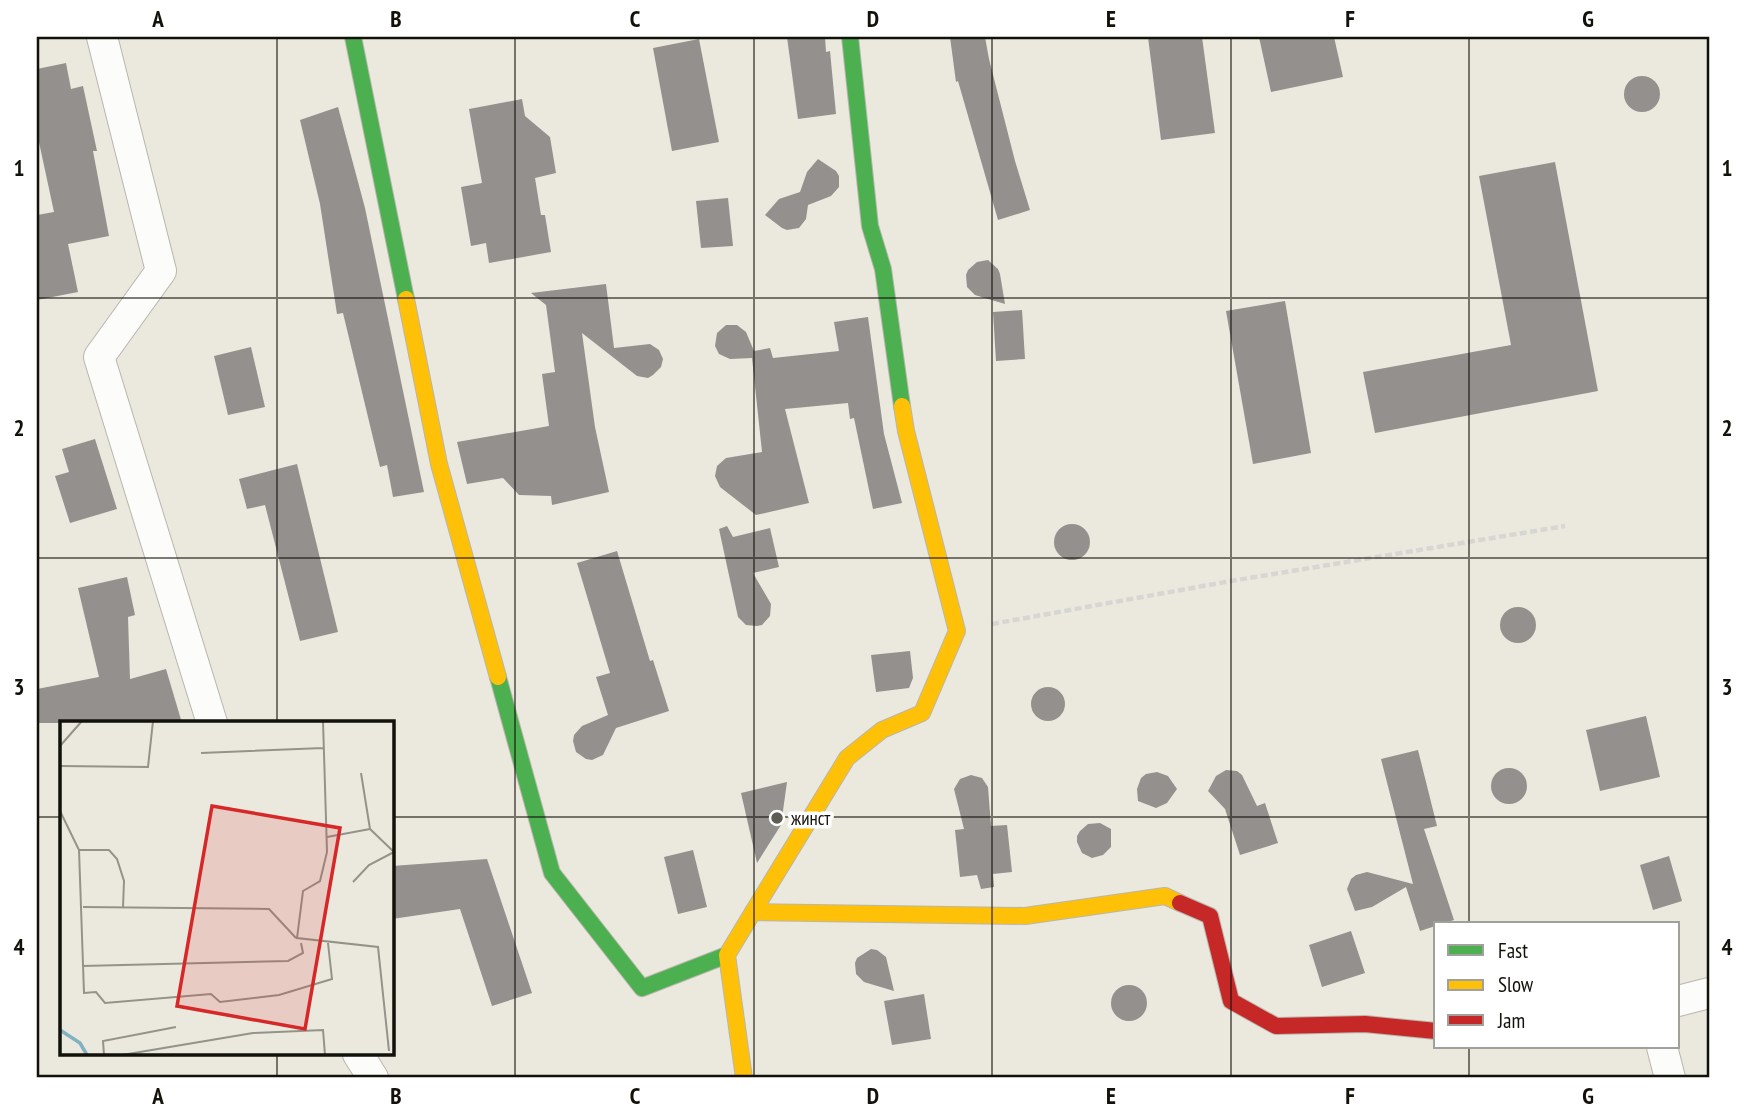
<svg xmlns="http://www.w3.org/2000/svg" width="1746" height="1115" viewBox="0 0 1746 1115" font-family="'PT Sans Narrow',sans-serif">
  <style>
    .building { fill: #93908e }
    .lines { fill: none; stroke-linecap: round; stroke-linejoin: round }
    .street-casing { stroke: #b8b6ae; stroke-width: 32 }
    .fast-casing { stroke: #b8b6ae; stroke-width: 18 }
    .slow-casing { stroke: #b8b6ae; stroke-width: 18 }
    .jam-casing { stroke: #b8b6ae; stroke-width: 18 }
    .path { stroke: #d7d6d3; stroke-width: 4.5; stroke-dasharray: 7 3.5; stroke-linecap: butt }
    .street { stroke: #fcfcfa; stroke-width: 30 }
    .fast { stroke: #4caf50; stroke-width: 16 }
    .slow { stroke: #ffc107; stroke-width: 16 }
    .jam { stroke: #c62828; stroke-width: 16 }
    .grid { fill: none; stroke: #12110a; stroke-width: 2; stroke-opacity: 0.55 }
    .poi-dot { fill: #5e5d54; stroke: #fff; stroke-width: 2.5 }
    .labels { text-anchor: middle; stroke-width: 7; stroke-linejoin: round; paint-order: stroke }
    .poi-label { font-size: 19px; fill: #12110a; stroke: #fff; text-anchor: start }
    .inset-river { fill: none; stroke: #83b1c4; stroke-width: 3.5 }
    .inset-road { fill: none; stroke: #949389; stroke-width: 2 }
    .view { fill: #d62828; fill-opacity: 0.15; stroke: #d62828; stroke-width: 3.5 }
    .inset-edge { fill: none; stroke: #12110a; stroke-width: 3.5 }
    .neatline { fill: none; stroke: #12110a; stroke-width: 2.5 }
    .grid-label { font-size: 23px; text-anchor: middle; font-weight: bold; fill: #12110a }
  </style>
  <rect width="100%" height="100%" fill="#ebe9de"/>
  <g class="building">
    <path d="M 787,37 L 825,37 L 826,52 L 830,51 L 836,114 L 798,119 Z"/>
    <path d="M 950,37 L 985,37 L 989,59 L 1015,161 L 1030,210 L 998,220 L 958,81 L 956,82 Z"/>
    <path d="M 1148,37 L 1202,37 L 1215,133 L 1161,140 Z"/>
    <path d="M 1259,37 L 1334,37 L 1343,77 L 1271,92 Z"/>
    <path d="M 699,39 L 719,142 L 672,151 L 653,48 Z"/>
    <path d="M 66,63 L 71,89 L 83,86 L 97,151 L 93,151 L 109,236 L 68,244 L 78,292 L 37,300 L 37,215 L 54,212 L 37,133 L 37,69 Z"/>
    <circle cx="1642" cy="94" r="18"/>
    <path d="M 522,99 L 525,116 L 550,137 L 556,173 L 535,178 L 541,215 L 545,215 L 551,252 L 489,263 L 486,243 L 471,246 L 461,187 L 482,183 L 469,109 Z"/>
    <path d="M 338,107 L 365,208 L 424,492 L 393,497 L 387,465 L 380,467 L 343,313 L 337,314 L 320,204 L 300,120 Z"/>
    <path d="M 818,159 L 836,171 L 839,176 L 839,187 L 831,196 L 808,205 L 806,219 L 799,228 L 787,230 L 782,228 L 765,215 L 779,199 L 800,192 L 807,172 Z"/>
    <path d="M 1555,162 L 1598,391 L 1375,433 L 1363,372 L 1511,345 L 1479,176 Z"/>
    <path d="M 728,198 L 733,246 L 701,248 L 696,201 Z"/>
    <path d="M 988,260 L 998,269 L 1000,274 L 1005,304 L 975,295 L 967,287 L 966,275 L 968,270 L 977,262 Z"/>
    <path d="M 606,284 L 614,348 L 650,344 L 659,350 L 663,359 L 661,367 L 653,375 L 648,378 L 637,376 L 582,333 L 595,427 L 609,492 L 552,505 L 551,496 L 519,495 L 503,478 L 467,484 L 457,442 L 549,426 L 542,374 L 555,372 L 546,305 L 531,293 Z"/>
    <path d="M 1285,301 L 1311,453 L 1253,464 L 1226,311 Z"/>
    <path d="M 1022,310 L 1025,359 L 996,361 L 993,312 Z"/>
    <path d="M 868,317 L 884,434 L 902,503 L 873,509 L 854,418 L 850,419 L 848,403 L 785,409 L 809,503 L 756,515 L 720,487 L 715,476 L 717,466 L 726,458 L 762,452 L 752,358 L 730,359 L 719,354 L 715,346 L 717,333 L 726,325 L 737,325 L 746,332 L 754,351 L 770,348 L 773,358 L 839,351 L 834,322 Z"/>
    <path d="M 251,347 L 265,407 L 228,415 L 214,356 Z"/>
    <path d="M 95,439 L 117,509 L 70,523 L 55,476 L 69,472 L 62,449 Z"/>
    <path d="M 297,464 L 338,632 L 300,641 L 265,505 L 247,509 L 239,479 Z"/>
    <circle cx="1072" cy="542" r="18"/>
    <path d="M 727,526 L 733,537 L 770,528 L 779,567 L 753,573 L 771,604 L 770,616 L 762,625 L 757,626 L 746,625 L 738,617 L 719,529 Z"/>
    <path d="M 617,551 L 650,661 L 653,660 L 669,711 L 616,728 L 603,755 L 592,760 L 586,759 L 576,752 L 573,741 L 574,735 L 582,726 L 608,715 L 596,677 L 610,673 L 577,563 Z"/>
    <path d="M 127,577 L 135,615 L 128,617 L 130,679 L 166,669 L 182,723 L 37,723 L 37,689 L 99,677 L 78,588 Z"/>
    <circle cx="1518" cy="625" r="18"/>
    <path d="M 910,651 L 913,678 L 909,688 L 876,692 L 871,655 Z"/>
    <circle cx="1048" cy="704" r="17"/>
    <path d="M 1646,716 L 1660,777 L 1600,791 L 1586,730 Z"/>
    <path d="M 1418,750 L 1437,826 L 1424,829 L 1454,920 L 1420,931 L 1406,887 L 1372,907 L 1355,911 L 1347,889 L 1351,879 L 1356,875 L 1367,872 L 1413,884 L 1381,759 Z"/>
    <circle cx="1509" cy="786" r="18"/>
    <path d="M 1226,770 L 1237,771 L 1242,775 L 1257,806 L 1265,803 L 1278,843 L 1240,855 L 1225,809 L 1208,791 L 1216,776 Z"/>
    <path d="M 1157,772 L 1168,776 L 1177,789 L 1167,803 L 1156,808 L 1138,801 L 1137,789 L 1141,778 L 1146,774 Z"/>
    <path d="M 971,775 L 982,778 L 988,787 L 991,826 L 1007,825 L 1012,872 L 993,874 L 994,887 L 981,889 L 977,875 L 960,877 L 955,830 L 964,829 L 954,789 L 960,779 Z"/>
    <path d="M 787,782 L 781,825 L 757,863 L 741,793 Z"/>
    <path d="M 1100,823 L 1111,829 L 1111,847 L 1103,855 L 1092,858 L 1082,853 L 1077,842 L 1077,836 L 1080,831 L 1088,824 Z"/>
    <path d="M 693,850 L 707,907 L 678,914 L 664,857 Z"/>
    <path d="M 1669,856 L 1682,901 L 1653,910 L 1640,865 Z"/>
    <path d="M 487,859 L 532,993 L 492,1006 L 460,909 L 392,919 L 392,866 Z"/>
    <path d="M 1351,931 L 1365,973 L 1322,987 L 1309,945 Z"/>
    <path d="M 871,949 L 877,950 L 886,957 L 894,991 L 864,982 L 856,974 L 855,963 L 857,958 Z"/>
    <circle cx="1129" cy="1003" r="18"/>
    <path d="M 924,994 L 931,1039 L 892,1045 L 884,1001 Z"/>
  </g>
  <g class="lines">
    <g class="street-casing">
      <g id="street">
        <path d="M 102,37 L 161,271 L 99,357 L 212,723"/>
        <path d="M 1678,1001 L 1709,993"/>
        <path d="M 1662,1047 L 1670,1078"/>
        <path d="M 358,1054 L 373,1078"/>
      </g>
    </g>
    <g class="fast-casing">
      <g id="fast">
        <path d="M 353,37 L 406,299"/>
        <path d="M 850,37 L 870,226 L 883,269 L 902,406"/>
        <path d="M 498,677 L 552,873 L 642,988 L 727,955"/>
      </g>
    </g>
    <g class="slow-casing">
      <g id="slow">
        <path d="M 406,299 L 439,464 L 498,677"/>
        <path d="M 753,912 L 847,758 L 882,730 L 922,713 L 957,631 L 906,431 L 902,406"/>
        <path d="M 744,1078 L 727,955 L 753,912 L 1025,916 L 1165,896 L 1180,903"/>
      </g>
    </g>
    <g class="jam-casing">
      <path id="jam" d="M 1180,903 L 1210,916 L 1231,1001 L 1276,1026 L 1365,1024 L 1436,1031"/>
    </g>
    <path class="path" d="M 992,624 L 1231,581 L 1565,526"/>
    <use href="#street" class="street"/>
    <use href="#fast" class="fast"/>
    <use href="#slow" class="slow"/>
    <use href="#jam" class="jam"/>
  </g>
  <path class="grid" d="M 277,37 L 277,723M 515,37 L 515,1078M 754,37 L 754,1078M 992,37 L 992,1078M 1231,37 L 1231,1078M 1469,37 L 1469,924M 37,298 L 1709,298M 37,558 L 1709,558M 37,817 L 61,817M 392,817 L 1709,817M 1469,1047 L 1469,1078M 277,1054 L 277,1078"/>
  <circle class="poi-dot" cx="777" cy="818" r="7"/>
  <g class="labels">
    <g class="poi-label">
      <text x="791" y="825">жинст</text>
    </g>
  </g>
  <g transform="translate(60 721)">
    <rect width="334" height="334" fill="#ebe9de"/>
    <path class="inset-river" d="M 0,309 L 20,322 L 27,334"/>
    <path class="inset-road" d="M 263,0 L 267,131 L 260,160 L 243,170 L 237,217 L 318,226 L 329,330M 0,25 L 22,0M 141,32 L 263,27M 0,45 L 88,46 L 93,0M 301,52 L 310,108 L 335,132M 0,90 L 19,129 L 24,272 L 36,271 L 45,282 L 151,273 L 160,281 L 219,274 L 272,258 L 268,222M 267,116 L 310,108M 19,129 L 49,129 L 57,138 L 64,160 L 63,186M 293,161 L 309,144 L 334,131M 23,186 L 209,188 L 236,217M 22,245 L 228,240 L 243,232 L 241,222M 44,334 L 43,320 L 116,306M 62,334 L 193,312 L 263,309 L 265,334"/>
    <path class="view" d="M 152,85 L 280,107 L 245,308 L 117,285 Z"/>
    <rect width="334" height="334" class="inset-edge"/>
  </g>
  <rect width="1746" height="1115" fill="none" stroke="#ffffff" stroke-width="77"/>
  <rect x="1434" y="922" width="245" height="126" fill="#ffffff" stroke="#a0a09d" stroke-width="2"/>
  <rect x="1448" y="945" width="35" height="10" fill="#4caf50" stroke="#a0a09d" stroke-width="2"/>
  <text x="1498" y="958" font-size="21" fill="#12110a">Fast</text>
  <rect x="1448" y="980" width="35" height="10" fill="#ffc107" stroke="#a0a09d" stroke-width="2"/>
  <text x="1498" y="992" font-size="21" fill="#12110a">Slow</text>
  <rect x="1448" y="1015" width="35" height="10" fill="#c62828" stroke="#a0a09d" stroke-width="2"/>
  <text x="1498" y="1028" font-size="21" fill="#12110a">Jam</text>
  <rect x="38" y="38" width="1670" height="1038" class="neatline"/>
  <g class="grid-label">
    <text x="158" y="27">A</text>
    <text x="396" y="27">B</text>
    <text x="635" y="27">C</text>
    <text x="873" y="27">D</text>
    <text x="1111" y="27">E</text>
    <text x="1350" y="27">F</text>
    <text x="1588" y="27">G</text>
    <text x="19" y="176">1</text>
    <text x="1727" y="176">1</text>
    <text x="19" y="436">2</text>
    <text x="1727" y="436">2</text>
    <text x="19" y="695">3</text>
    <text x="1727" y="695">3</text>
    <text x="19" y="955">4</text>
    <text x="1727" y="955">4</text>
    <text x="158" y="1104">A</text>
    <text x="396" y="1104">B</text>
    <text x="635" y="1104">C</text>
    <text x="873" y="1104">D</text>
    <text x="1111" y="1104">E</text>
    <text x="1350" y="1104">F</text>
    <text x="1588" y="1104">G</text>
  </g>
</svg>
